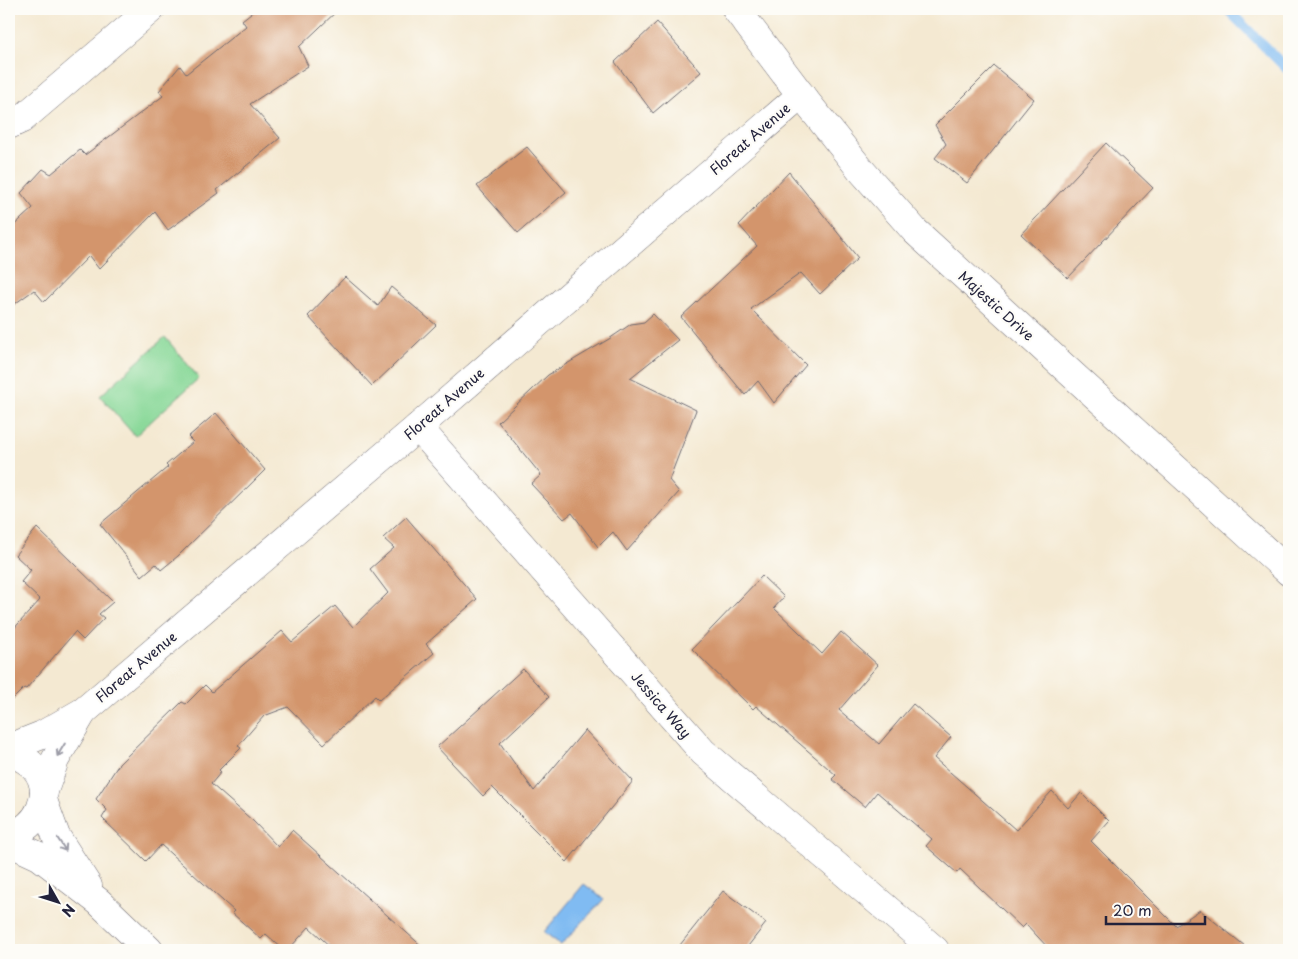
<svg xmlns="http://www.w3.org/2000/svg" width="1298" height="959" viewBox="0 0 1298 959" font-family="'Playpen Sans',sans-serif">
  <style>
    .green { fill: #88d898; stroke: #557d6a }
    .water { fill: #80bbf2; stroke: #516e96 }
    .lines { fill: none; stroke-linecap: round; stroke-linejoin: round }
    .stream { stroke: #80bbf2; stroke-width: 10 }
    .building { fill: #d3956c }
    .street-casing { stroke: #6c6870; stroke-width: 29 }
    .secondary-casing { stroke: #6c6870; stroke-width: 29 }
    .street { stroke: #fff; stroke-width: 28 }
    .secondary { stroke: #fff; stroke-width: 28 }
    .oneway { stroke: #9c9ca7 }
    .labels { text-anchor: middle; stroke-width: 4.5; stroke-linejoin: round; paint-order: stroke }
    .street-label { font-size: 14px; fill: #22223b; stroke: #fdfcf7 }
  </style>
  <rect width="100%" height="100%" fill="#fdfcf7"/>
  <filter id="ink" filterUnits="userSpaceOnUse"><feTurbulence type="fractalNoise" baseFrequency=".02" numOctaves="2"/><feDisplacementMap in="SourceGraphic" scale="10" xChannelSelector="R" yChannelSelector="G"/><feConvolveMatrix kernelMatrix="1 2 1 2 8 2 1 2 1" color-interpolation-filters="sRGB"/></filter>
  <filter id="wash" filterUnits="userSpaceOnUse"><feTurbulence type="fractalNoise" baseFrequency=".0096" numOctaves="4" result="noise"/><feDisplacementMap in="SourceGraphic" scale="20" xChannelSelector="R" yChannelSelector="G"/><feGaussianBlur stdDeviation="1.12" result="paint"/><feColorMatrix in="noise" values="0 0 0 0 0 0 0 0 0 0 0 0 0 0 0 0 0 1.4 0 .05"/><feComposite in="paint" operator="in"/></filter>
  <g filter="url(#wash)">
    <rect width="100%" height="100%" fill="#f4e9d2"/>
    <path class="green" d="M 165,337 L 199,378 L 135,436 L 100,396 Z"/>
    <path class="water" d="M 584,884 L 604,899 L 561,945 L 544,932 Z"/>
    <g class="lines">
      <path class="stream" d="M 1227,9 L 1289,71"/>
    </g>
    <g id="blocks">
      <g class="building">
        <path d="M 256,9 L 339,9 L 299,47 L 308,66 L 250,104 L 280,138 L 217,190 L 219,193 L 168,230 L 155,212 L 99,269 L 89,256 L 44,302 L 34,290 L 9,308 L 9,230 L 33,208 L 21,193 L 43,169 L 51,174 L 80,150 L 85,155 L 163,96 L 159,91 L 180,66 L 186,74 L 246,26 L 242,20 Z"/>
        <path d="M 657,22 L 701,72 L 653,113 L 615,62 Z"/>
        <path d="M 994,66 L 1034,99 L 967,183 L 935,158 L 946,144 L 935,125 Z"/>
        <path d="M 1106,143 L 1153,188 L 1068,278 L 1021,234 Z"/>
        <path d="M 527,147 L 566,192 L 518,233 L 477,186 Z"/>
        <path d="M 789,172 L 858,258 L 820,294 L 801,273 L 751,309 L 806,365 L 774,403 L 758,381 L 745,395 L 681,317 L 757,246 L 739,225 Z"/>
        <path d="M 345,277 L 378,306 L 391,287 L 436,325 L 372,386 L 308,316 Z"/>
        <path d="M 653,314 L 678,340 L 630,378 L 696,410 L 669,480 L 679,492 L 627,551 L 613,532 L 598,547 L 572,513 L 564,519 L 531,484 L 541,475 L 498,422 L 548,375 L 609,339 L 631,324 L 644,322 Z"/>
        <path d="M 216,413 L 265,470 L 178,556 L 161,570 L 156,564 L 142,576 L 100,524 L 168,467 L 166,465 L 193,442 L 188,437 Z"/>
        <path d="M 406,517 L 477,599 L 426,644 L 434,653 L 379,700 L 375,696 L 324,744 L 288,707 L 264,716 L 238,746 L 241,748 L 219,770 L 221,772 L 211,784 L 253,821 L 278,847 L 292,830 L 426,950 L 334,950 L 309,927 L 288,950 L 284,950 L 266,934 L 261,939 L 232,913 L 234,911 L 161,845 L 146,861 L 102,818 L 107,810 L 96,799 L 119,764 L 182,702 L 186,704 L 205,685 L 212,692 L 282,631 L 292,642 L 335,606 L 353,627 L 388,593 L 370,569 L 394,548 L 383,538 Z"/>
        <path d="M 37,528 L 113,602 L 99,614 L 104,618 L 83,640 L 75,632 L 26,689 L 24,688 L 9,703 L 9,634 L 40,600 L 21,582 L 31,570 L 15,555 Z"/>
        <path d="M 762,576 L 784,597 L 774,608 L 822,654 L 841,632 L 878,665 L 839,710 L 879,744 L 913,704 L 951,737 L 934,758 L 1016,830 L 1052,791 L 1068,808 L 1081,793 L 1109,821 L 1091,841 L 1176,926 L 1200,910 L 1250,950 L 1050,950 L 1026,924 L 1022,928 L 960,869 L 957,873 L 926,846 L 932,839 L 877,792 L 865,807 L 832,779 L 836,775 L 756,706 L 753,709 L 692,649 Z"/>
        <path d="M 523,669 L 549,697 L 500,743 L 534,791 L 585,730 L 633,781 L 567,862 L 492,787 L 483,796 L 437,747 Z"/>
        <path d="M 723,891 L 766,923 L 745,950 L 676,950 Z"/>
      </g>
    </g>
  </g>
  <g filter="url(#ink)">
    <use href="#blocks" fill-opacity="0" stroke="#6c6870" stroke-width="1"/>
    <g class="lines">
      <g class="street-casing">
        <g id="street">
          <path d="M 736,9 L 801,95 L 861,170 L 915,231 L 1289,572"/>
          <path d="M 9,125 L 22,119 L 151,9"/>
          <path d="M 418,427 L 703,752 L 935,950"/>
          <path d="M 9,748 L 42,735 L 84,711 L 418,427 L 801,95"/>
          <path d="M 44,791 L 55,760 L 83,712"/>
        </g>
      </g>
      <g class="secondary-casing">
        <g id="secondary">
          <path d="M 9,752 C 19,756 28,760 35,768 C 55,792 38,830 9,834"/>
          <path d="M 43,800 L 56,836 L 88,886"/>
          <path d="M 9,842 L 39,856 L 99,902 L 149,950"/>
        </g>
      </g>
      <use href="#street" class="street"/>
      <use href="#secondary" class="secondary"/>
    </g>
    <defs><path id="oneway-shaft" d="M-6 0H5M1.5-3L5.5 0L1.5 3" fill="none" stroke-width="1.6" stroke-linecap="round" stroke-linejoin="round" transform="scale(1.25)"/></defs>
    <g class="oneway">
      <use href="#oneway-shaft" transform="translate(61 750) rotate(121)"/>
      <use href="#oneway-shaft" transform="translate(62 845) rotate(57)"/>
    </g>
  </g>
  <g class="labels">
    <g class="street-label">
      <text transform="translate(750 139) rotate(-41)" y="5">Floreat Avenue</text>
      <text transform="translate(996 306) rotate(42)" y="5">Majestic Drive</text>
      <text transform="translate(444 404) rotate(-41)" y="5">Floreat Avenue</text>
      <text transform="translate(136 667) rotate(-40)" y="5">Floreat Avenue</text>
      <text transform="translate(661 705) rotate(49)" y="5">Jessica Way</text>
    </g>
  </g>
  <rect width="1298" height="959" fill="none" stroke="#fdfcf7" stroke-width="30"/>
  <g transform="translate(58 902) rotate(129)" stroke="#fdfcf7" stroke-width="4" paint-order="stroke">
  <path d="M0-4L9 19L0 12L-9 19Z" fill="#22223b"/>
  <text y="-8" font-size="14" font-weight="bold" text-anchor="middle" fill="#22223b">N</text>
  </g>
  <path d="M1106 916v8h99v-8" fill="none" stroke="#22223b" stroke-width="2.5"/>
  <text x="1113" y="916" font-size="15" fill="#22223b" stroke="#fdfcf7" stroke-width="4" paint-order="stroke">20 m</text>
</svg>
